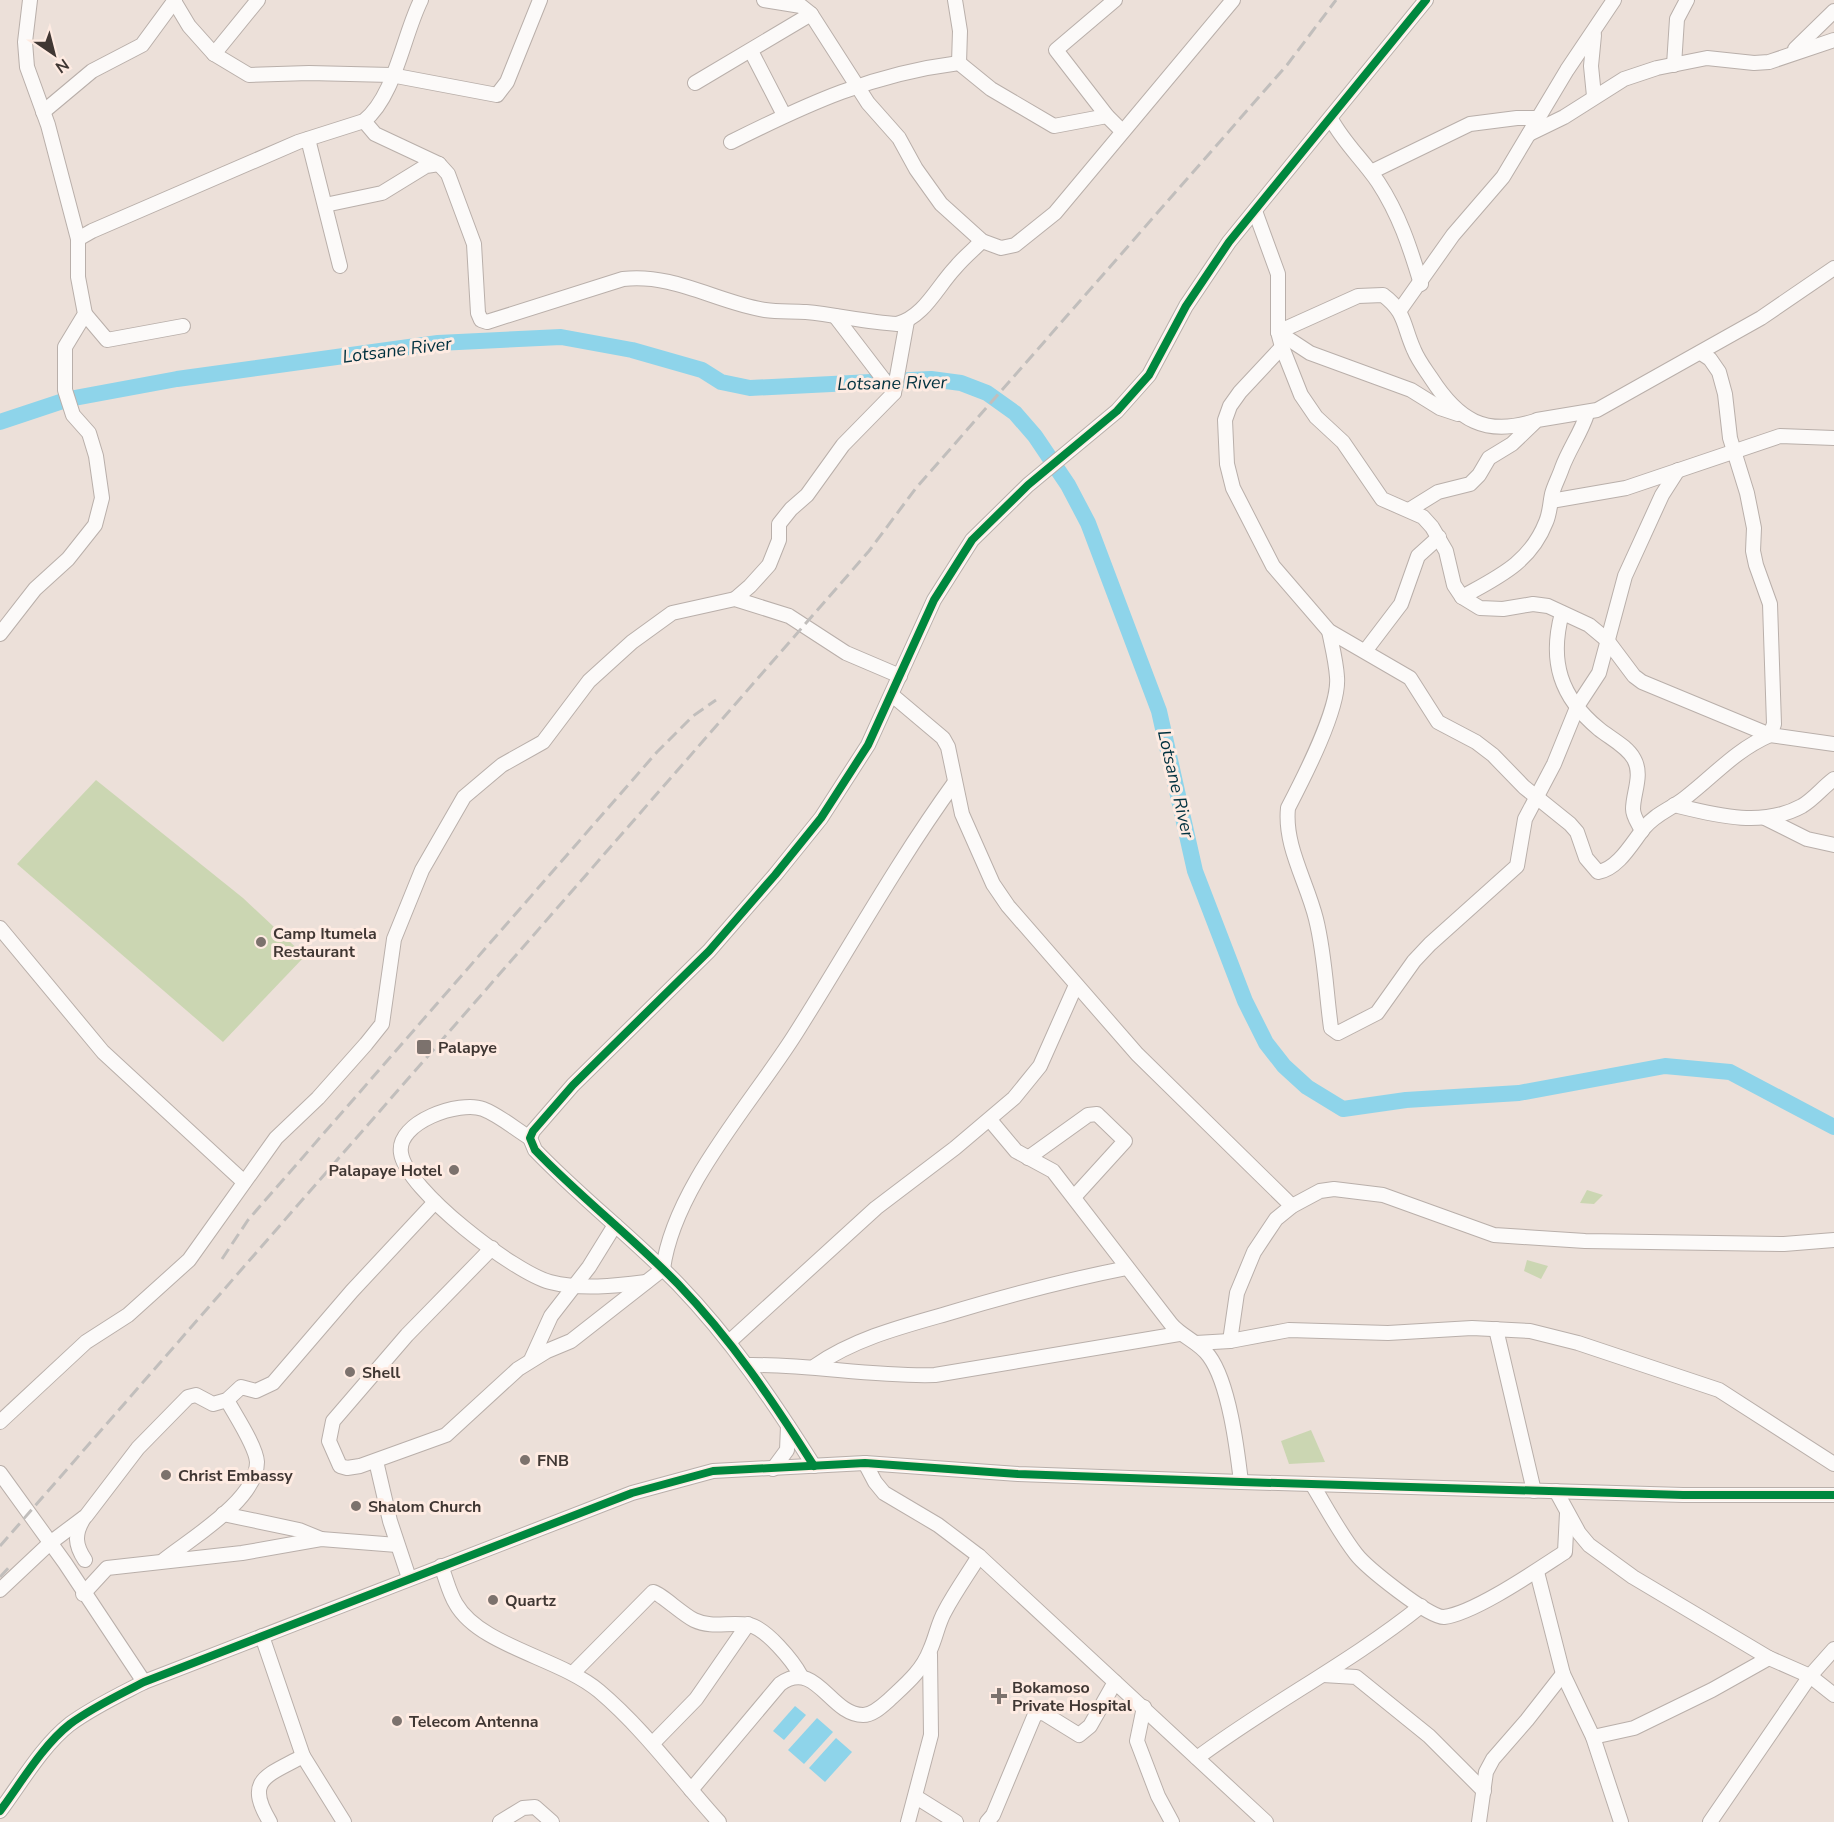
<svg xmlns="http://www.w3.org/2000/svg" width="1834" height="1822" viewBox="0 0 1834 1822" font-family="'Nunito Sans',sans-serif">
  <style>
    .green { fill: #cbd6b2 }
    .water { fill: #8ed4ea }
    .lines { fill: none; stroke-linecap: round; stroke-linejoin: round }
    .river { stroke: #8ed4ea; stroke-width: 16 }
    .minor-casing { stroke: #b9afaa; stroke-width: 16 }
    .minor { stroke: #fcfaf9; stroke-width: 14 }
    .rail { stroke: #c1bebc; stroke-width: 3; stroke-dasharray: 12 6; stroke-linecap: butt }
    .cycleway-casing { stroke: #feebe2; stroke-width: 11 }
    .cycleway { stroke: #00873e; stroke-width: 8 }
    .poi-dot { fill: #7c726d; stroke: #feebe2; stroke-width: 2 }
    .labels { text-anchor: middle; stroke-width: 6; stroke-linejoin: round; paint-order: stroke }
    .poi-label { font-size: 16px; font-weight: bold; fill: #403733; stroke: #feebe2; text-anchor: start }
    .water-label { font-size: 18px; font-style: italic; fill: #00313f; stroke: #feebe2 }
  </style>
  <rect width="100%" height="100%" fill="#ece0d9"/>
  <g class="green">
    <path d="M 96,780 L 243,898 L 305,956 L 223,1042 L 17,864 Z"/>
    <path d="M 1587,1190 L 1603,1195 L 1594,1204 L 1580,1203 Z"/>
    <path d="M 1527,1260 L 1548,1266 L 1541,1279 L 1524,1271 Z"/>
    <path d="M 1311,1430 L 1325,1462 L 1289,1464 L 1281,1441 Z"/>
  </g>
  <g class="water">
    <path d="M 795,1706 L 806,1715 L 784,1740 L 773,1731 Z"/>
    <path d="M 817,1718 L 833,1732 L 804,1764 L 788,1750 Z"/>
    <path d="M 836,1738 L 852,1752 L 825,1782 L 809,1768 Z"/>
  </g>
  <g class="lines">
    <path class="river" d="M 0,422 L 69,399 L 177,379 L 438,343 L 561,337 L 632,350 L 702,370 L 721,382 L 750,388 L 931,379 L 961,383 L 987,393 L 1015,413 L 1035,436 L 1068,485 L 1088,523 L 1159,711 L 1195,871 L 1245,1001 L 1266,1043 L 1284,1066 L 1307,1087 L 1343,1109 L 1406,1100 L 1519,1093 L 1665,1066 L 1730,1072 L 1834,1127"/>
    <g class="minor-casing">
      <g id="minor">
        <path d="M 30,0 L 25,42 L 27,67 L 48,125 L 78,239"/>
        <path d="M 764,0 L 801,6 L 811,14 L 868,103 L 899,138 L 916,169 L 941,204 L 982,241 L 1001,248 L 1015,245 L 1055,213 L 1233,0"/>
        <path d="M 955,0 L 960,31 L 959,63"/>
        <path d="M 1115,0 L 1056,50 L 1107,116 L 1122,131"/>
        <path d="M 174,1 L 189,26 L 214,54 L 249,75 L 309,73 L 391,75 L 497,95 L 507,82 L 540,0"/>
        <path d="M 1594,35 L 1591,66 L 1594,96"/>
        <path d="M 1795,49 L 1834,11"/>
        <path d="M 751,51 L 784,115"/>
        <path d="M 214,54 L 258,0"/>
        <path d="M 1674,65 L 1677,19 L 1687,0"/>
        <path d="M 695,83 L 811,14"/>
        <path d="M 43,112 L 92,71 L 142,45 L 175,0"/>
        <path d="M 1331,119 C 1344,143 1363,160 1378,182 C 1399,214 1410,247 1421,284"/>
        <path d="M 364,121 L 375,134 L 439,164 L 448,174 L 474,244 L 478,313 L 481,320 L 487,322 L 623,279 C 674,273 716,302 765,310 C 778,312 792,311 806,312 C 837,315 866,322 897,324 C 924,317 937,287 955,268 C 963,258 973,250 982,241"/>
        <path d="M 1529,134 L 1564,117 L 1624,79 L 1657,68 L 1707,58 L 1754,63 L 1769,62 L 1834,40"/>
        <path d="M 308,139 L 340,266"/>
        <path d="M 731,142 C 809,103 872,74 959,63 L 991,89 L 1054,126 L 1107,116"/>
        <path d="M 1371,172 L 1470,124 L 1517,118 L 1538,118"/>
        <path d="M 325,205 L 382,193 L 426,166 L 439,164"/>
        <path d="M 1255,211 L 1278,274 L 1278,332 L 1282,347 L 1301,395 L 1316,417 L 1343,442 L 1382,499 L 1423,517 L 1432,527 L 1446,551 L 1454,585 L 1462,597 L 1480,608 L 1503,609 L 1533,604 L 1548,606 L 1589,625 L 1607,640 L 1634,676 L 1642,682 L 1770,735 L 1834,744"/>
        <path d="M 1400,310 L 1453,235 L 1503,177 L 1567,70 L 1614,0"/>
        <path d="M 85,314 L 107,340 L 183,326"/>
        <path d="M 835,316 L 894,393"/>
        <path d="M 1278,332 L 1358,296 L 1383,295 C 1406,312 1403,326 1414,350 C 1418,360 1425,369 1431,378 C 1458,420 1485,437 1535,421"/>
        <path d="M 1278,332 L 1310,353 L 1411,390 L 1440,408 L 1458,414"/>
        <path d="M 1282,347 L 1240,392 L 1230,406 L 1225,420 L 1227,464 L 1233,488 L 1273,566 L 1329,631 L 1410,678 L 1438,722 L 1476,742 L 1493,755 L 1524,787 L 1570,824 L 1577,832 L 1586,858 L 1598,872 C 1618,869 1632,843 1644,828 C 1655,814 1671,809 1685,798 C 1715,775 1734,751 1770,735 L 1774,724 L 1770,604 L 1756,565 L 1753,551 L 1754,528 L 1747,493 L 1730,438 L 1725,394 L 1719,372 L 1710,359 L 1701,353"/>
        <path d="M 1551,501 L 1626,488 L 1780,436 L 1834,438"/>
        <path d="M 1409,510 L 1438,492 L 1470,484 L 1479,475 L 1489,458 L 1512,444 L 1537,420 L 1597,410 L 1761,318 L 1834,268"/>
        <path d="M 1462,597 C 1498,577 1530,563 1546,522 C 1550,513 1550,503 1552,494 C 1554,486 1559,477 1562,468 C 1569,449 1581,433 1587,414"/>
        <path d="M 735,599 L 750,586 L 769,565 L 779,540 L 779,524 L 791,509 L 807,495 L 843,445 L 894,393 L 907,321"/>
        <path d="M 1562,613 C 1549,661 1560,697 1599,729 C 1610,738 1627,746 1634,759 C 1643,775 1633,793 1633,809 C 1633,817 1639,824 1642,831"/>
        <path d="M 1329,631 C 1332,646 1336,661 1337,677 C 1340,708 1303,779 1288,808 C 1284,846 1307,882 1316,919 C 1325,955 1326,992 1331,1028 L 1338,1033 L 1377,1013 L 1414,961 L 1430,944 L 1517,866 L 1525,819 L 1554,764 L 1578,705 L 1599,673 L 1625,576 L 1662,495 L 1678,470"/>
        <path d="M 0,634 L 35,589 L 68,559 L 95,525 L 102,498 L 96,456 L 89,433 L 73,415 L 65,390 L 65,347 L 85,314 L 78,277 L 78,239 L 92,231 L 298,142 L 364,121 C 395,96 403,36 421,0"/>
        <path d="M 1366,650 L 1401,604 L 1418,556 L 1439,537"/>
        <path d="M 892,695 L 943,738 L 948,747 L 962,814 L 993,884 L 1008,906 L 1137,1054 L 1292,1206"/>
        <path d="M 1674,805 C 1715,815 1762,828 1802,806 C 1814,799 1823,787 1834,779"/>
        <path d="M 1765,818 L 1807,839 L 1834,845"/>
        <path d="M 0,928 L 103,1052 L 244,1182"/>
        <path d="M 990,1120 L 1016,1151 L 1053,1171 L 1171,1324 C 1182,1337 1199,1342 1209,1356 C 1229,1383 1237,1448 1241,1482"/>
        <path d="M 530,1138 C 515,1129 499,1115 483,1109 C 460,1100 396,1122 401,1153 C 406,1190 515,1273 550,1282 C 581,1290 615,1286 646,1282"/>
        <path d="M 1028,1158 L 1088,1115 L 1097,1114 L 1125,1141 L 1075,1196"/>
        <path d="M 492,1248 L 407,1335 L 333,1421 L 329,1441 L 340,1466 L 347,1468 L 360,1466 L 446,1435 L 518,1369 L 547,1351 L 571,1341 L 663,1269 C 674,1187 752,1103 796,1033 C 849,949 897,862 955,782"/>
        <path d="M 1496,1329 L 1534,1491"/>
        <path d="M 1230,1341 L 1237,1293 L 1254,1252 L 1276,1219 L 1292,1206 L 1320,1191 L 1334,1189 L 1383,1195 L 1494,1235 L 1585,1241 L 1784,1244 L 1834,1240"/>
        <path d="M 729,1342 L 876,1208 L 955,1148 L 1014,1098 L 1040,1066 L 1076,985"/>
        <path d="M 1196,1343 L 1230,1341 L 1289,1330 L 1388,1333 L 1472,1328 L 1530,1331 L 1578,1343 L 1719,1390 L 1834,1464"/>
        <path d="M 531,1360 L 551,1316 L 589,1267 L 615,1225"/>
        <path d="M 747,1365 C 810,1364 873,1377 935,1375 L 1179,1334"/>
        <path d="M 815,1366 C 854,1339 900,1327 946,1314 C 1006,1296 1066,1280 1127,1268"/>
        <path d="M 0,1422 L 86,1342 L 128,1315 L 189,1260 L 276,1138 L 318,1098 L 366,1044 L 382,1024 L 394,939 L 422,870 L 464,797 L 502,765 L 543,742 L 589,681 L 632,642 L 672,613 L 735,599 L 789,616 L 846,653 L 900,676"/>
        <path d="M 376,1461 L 390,1521 L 409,1578"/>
        <path d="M 865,1463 L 875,1482 L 884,1493 L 938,1525 L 979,1556 L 1266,1822"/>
        <path d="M 814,1466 C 773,1401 731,1339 678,1284 C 632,1237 580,1197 535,1150 L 530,1138 L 533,1131 L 573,1085 L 709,951 L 775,875 L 821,818 L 868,745 L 934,600 L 972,540 L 1028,485 L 1117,411 L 1149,375 L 1186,306 L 1229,242 L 1426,0"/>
        <path d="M 773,1469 L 787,1450 L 788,1426"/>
        <path d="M 0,1473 L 65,1563 L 144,1682"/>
        <path d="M 1312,1484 C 1326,1507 1339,1532 1356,1554 C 1366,1567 1429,1618 1444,1617 C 1475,1613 1537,1570 1565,1552 L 1567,1513"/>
        <path d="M 1556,1491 L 1579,1533 L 1589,1545 L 1633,1577 L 1769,1658 L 1810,1676 L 1834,1695"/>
        <path d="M 223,1514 L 299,1530 L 321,1539"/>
        <path d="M 84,1518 C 74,1534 75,1545 85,1560"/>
        <path d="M 164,1560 C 190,1539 257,1500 257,1462 C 256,1446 235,1415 227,1400"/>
        <path d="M 441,1566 C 446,1578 449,1593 456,1604 C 480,1646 560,1658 599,1691 C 645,1730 679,1778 719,1822"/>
        <path d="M 1537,1572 L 1563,1674 L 1593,1737 L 1621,1822"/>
        <path d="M 0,1590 L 50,1543 L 86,1516 L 138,1448 L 188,1397 L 196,1395 L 213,1404 L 227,1400 L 241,1387 L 256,1391 L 273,1383 L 352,1291 L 435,1202"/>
        <path d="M 83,1594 L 107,1568 L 242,1553 L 321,1539 L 397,1545"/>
        <path d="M 262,1636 L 303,1756 L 344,1822"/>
        <path d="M 573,1673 L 653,1592 C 660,1593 682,1614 694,1620 C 713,1629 730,1621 749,1625 C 766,1628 793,1661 801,1676"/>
        <path d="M 1323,1675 L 1356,1677 L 1361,1681 L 1429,1736 L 1484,1791"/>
        <path d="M 1144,1707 L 1137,1741 L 1158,1796 L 1172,1822"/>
        <path d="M 1593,1737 L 1634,1728 L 1712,1690 L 1769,1658"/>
        <path d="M 653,1743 L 696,1699 L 748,1624"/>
        <path d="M 1197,1758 C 1269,1704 1350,1663 1421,1606"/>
        <path d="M 691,1790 L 780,1684 C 816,1658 830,1715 863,1715 C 873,1715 882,1706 890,1699 C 906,1684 922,1671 930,1650 C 936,1637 938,1623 945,1611 C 955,1592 968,1574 979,1556"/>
        <path d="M 916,1797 L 956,1822"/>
        <path d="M 0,1811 C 21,1783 42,1746 70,1724 C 93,1707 119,1695 144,1682 L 632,1493 L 713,1471 L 865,1463 L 1018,1474 L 1241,1482 L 1683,1495 L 1834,1495"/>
        <path d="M 270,1822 C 244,1779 267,1776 303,1756"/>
        <path d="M 500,1822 L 523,1808 L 535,1807 L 552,1822"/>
        <path d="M 908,1822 L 931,1735 L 930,1654"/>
        <path d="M 987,1822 L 993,1815 L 1036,1712 L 1045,1714 L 1079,1735 L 1090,1726 L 1115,1682"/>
        <path d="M 1479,1822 L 1486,1772 L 1493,1759 L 1527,1720 L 1563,1674"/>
        <path d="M 1710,1822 L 1810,1676 L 1834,1649"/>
      </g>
    </g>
    <use href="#minor" class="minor"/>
    <g class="rail">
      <path d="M 222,1259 L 248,1220 L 657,752 L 693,716 L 716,700"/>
      <path d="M 0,1546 L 869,551 L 916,488 L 1287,65 L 1336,0"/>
      <path d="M 0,1577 L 11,1565"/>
    </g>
    <g class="cycleway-casing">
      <g id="cycleway">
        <path d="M 814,1466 C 773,1401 731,1339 678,1284 C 632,1237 580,1197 535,1150 L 530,1138 L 533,1131 L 573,1085 L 709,951 L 775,875 L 821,818 L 868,745 L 934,600 L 972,540 L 1028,485 L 1117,411 L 1149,375 L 1186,306 L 1229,242 L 1426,0"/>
        <path d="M 0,1811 C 21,1783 42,1746 70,1724 C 93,1707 119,1695 144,1682 L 632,1493 L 713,1471 L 865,1463 L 1018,1474 L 1241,1482 L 1683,1495 L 1834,1495"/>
      </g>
    </g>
    <use href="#cycleway" class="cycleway"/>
  </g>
  <g class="poi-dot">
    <circle cx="261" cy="942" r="6"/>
    <rect x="416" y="1039" width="16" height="16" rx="3"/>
    <circle cx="454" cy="1170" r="6"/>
    <circle cx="350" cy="1372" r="6"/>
    <circle cx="525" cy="1460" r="6"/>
    <circle cx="166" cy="1475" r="6"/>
    <circle cx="356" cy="1506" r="6"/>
    <circle cx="493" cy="1600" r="6"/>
    <path d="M996 1687h6v6h6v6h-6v6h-6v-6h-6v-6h6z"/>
    <circle cx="397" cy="1721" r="6"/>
  </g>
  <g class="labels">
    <g class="poi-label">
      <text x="273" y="939">Camp Itumela<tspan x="273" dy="18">Restaurant</tspan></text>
      <text x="438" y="1053">Palapye</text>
      <text x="442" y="1176" text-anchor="end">Palapaye Hotel</text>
      <text x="362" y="1378">Shell</text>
      <text x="537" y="1466">FNB</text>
      <text x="178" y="1481">Christ Embassy</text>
      <text x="368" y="1512">Shalom Church</text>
      <text x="505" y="1606">Quartz</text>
      <text x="1012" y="1693">Bokamoso<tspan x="1012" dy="18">Private Hospital</tspan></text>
      <text x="409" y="1727">Telecom Antenna</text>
    </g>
    <g class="water-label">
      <text transform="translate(397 350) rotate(-7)" y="6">Lotsane River</text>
      <text transform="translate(892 383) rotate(-1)" y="6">Lotsane River</text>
      <text transform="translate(1176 784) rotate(77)" y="6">Lotsane River</text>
    </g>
  </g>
  <g transform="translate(54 54) rotate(145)" stroke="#feebe2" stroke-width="4.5" paint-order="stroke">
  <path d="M0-4.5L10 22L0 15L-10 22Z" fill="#403733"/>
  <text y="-9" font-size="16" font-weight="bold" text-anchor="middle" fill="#403733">N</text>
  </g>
</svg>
